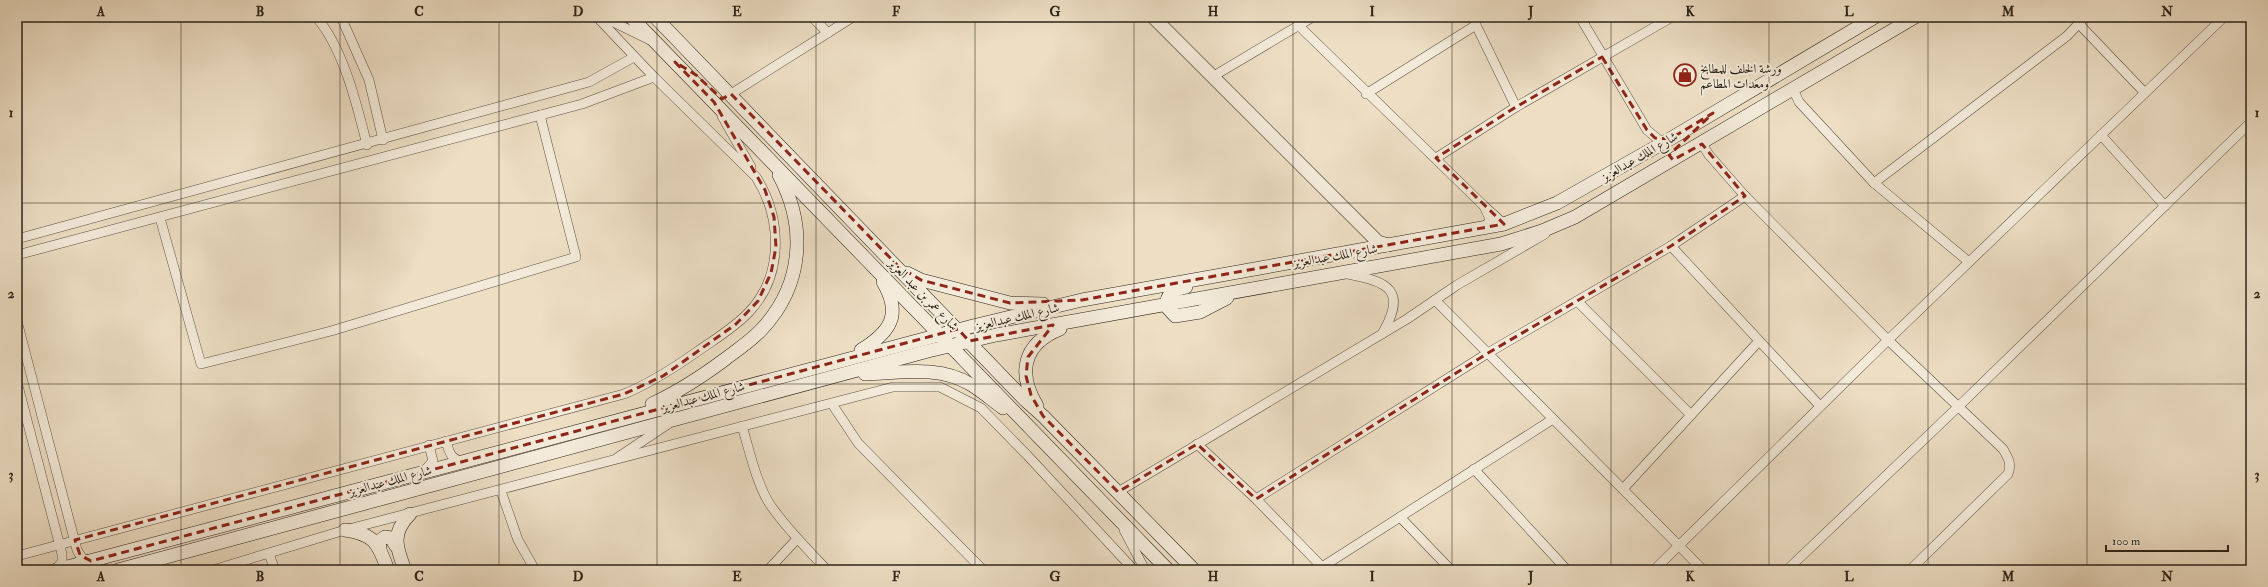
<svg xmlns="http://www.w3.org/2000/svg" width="2268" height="587" viewBox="0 0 2268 587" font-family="'IM FELL Double Pica',Amiri,serif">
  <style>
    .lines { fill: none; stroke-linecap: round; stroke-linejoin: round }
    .street-casing { stroke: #5d5243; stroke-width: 10 }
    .secondary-casing { stroke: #2d2418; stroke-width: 14 }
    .street { stroke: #f3ead9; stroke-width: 9 }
    .secondary { stroke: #f3ead9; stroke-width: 13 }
    .marked { fill: none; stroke: #8f2418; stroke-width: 3; stroke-dasharray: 8 5; stroke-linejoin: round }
    .grid { fill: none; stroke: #2d2418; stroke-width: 1; stroke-opacity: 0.55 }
    .labels { text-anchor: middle; stroke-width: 4; stroke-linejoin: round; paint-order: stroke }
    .poi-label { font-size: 13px; fill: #2d2418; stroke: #f3ead9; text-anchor: start }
    .street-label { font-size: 13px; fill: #2d2418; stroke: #f3ead9 }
    .neatline { fill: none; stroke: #2d2418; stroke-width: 1.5 }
    .grid-label { font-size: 13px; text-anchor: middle; font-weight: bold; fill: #2d2418 }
  </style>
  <rect width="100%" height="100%" fill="#eddec4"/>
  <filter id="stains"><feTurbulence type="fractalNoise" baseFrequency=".005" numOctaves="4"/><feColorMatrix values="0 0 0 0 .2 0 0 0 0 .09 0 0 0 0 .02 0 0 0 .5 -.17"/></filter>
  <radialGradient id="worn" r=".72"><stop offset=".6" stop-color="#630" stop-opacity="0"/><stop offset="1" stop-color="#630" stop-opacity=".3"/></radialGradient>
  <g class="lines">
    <g class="street-casing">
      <g id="street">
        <path d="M 316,17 C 343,47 357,105 367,145"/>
        <path d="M 341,17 L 369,80 L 383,140"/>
        <path d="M 603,17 L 650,40"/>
        <path d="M 812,17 L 828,33"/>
        <path d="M 1580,17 L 1647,130 L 1659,140 L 1668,140"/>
        <path d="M 1855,17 L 1863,24"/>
        <path d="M 2079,24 L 2145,93"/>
        <path d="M 1298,25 L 1484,206"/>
        <path d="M 1212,77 L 1313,17"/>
        <path d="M 1793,89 L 1799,102 L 1874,183 L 1969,262"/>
        <path d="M 731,94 L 853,17"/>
        <path d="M 1366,94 L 1476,25 L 1516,107"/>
        <path d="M 722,116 L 751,167"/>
        <path d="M 2101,135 L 2165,206"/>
        <path d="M 1702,144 L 1709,155 L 1745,196 L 1888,340 L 2003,449 C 2008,458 2012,463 2008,474 L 1910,570"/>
        <path d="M 1436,158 L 1516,107 L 1672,17"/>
        <path d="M 1874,183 L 2067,36 L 2085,17"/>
        <path d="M 160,218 L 201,364 L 331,331 L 576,257 L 540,115"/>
        <path d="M 1481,228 L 1487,225 L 1490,219 L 1484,206 L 1504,224"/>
        <path d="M 17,239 L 589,82 L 634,57"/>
        <path d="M 1671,246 L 1820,406"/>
        <path d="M 17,255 L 582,104 L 654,77"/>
        <path d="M 1348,274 C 1388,282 1408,290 1382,334"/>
        <path d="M 1435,300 L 1703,570"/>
        <path d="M 1577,301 L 1691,415"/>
        <path d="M 17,321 L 77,550 L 82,558 L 91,561"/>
        <path d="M 17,382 L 62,554 L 62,562 L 55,570"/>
        <path d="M 832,404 L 858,443 L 983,570"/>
        <path d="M 742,426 C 749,449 757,486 771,506 C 787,529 808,550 827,570"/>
        <path d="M 446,441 C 449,451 450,459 462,461"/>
        <path d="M 1197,444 L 1256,499 L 1325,570"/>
        <path d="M 617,458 L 668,424"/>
        <path d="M 1474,469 L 1567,570"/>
        <path d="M 424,471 L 433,461 L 429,445"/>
        <path d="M 1623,489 L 1759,341"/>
        <path d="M 501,491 L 518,540 L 535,570"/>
        <path d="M 1118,492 L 1407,319 L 1457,285 L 1545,234"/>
        <path d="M 1256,499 L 1488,353 L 1671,246 L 1745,196"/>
        <path d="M 1400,517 L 1451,570"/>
        <path d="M 1124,530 L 1145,570"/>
        <path d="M 269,554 L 275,570"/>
        <path d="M 17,556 L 624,394 C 651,383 674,368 698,351 C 715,339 734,328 749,312 C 784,275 782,218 756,177 L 654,77 L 597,17"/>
        <path d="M 1322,567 L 1553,419"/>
        <path d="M 213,570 L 345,530 L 893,387 L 940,387 L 981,408 L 1027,455 L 1134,570"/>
        <path d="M 768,570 L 797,539"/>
        <path d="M 1654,570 L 1888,340 L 2224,17"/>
        <path d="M 1787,570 L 1959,406 L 2251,122"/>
      </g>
    </g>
    <g class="secondary-casing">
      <g id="secondary">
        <path d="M 631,17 L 1168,570"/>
        <path d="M 655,17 L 1025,400 L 1043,416 L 1194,570"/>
        <path d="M 1153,17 L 1378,242 L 1388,245"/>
        <path d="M 907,273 L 921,280 L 1010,303 L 1043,304"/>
        <path d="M 1186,287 C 1175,289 1165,294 1167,307 L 1175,316 L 1200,312 L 1227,298"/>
        <path d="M 861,350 C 891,332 902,314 883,282"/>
        <path d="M 865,374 C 900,373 938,365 970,384 C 982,391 992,400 1003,408"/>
        <path d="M 652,404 C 678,392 701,377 724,360 C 737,350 751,341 762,329 C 803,285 807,227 779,175"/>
        <path d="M 1037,406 C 1017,373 1023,344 1060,329"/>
        <path d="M 345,530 C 375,534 378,544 388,570"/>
        <path d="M 380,549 L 379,541 L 385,537 L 391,538 L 396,546"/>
        <path d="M 56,570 L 973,326 L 1082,300 L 1504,224 L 1557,203 L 1670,139 L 1875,17"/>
        <path d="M 118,570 L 928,351 L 996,335 L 1501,244 L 1542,231 L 1575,217 L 1915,17"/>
        <path d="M 405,570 C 396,547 391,533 410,514"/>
      </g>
    </g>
    <use href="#street" class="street"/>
    <use href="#secondary" class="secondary"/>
  </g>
  <path class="marked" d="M 1602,57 L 1647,130 L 1655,138 L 1670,139 L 1713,113 L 1669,155 L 1673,160 L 1702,144 L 1745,196 L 1671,246 L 1488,353 L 1256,499 L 1197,444 L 1118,492 L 1043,416 L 1031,395 L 1026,376 L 1028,357 L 1053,325 L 969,341 L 958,329 L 91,561 L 80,555 L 75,540 L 624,394 L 663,376 L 736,324 L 758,301 L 771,273 L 776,247 L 774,217 L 765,190 L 714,102 L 675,62 L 696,75 L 722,99 L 731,94 L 898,266 L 921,280 L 1010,303 L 1082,300 L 1504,224 L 1436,158 L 1516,107 Z"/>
  <path class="grid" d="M 181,17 L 181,570M 340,17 L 340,570M 499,17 L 499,570M 657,17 L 657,570M 816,17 L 816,570M 975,17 L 975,570M 1134,17 L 1134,570M 1293,17 L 1293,570M 1452,17 L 1452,570M 1611,17 L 1611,570M 1769,17 L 1769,570M 1928,17 L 1928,570M 2087,17 L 2087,570M 17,203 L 2251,203M 17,384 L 2251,384"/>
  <defs>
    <g id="shop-ring" transform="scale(1.15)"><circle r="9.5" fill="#f3ead9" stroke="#8f2418" stroke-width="1.5"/><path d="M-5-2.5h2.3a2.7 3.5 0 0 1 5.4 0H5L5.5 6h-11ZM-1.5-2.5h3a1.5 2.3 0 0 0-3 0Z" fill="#8f2418"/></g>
  </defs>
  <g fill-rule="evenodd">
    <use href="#shop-ring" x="1685" y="75"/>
  </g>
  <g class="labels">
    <g class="poi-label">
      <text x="1700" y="73">ورشة الخلف للمطابخ<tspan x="1700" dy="15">ومعدات المطاعم</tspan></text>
    </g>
    <g class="street-label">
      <text transform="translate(1639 156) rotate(-30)" y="5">شارع الملك عبدالعزيز</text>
      <text transform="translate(1335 255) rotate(-10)" y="5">شارع الملك عبدالعزيز</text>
      <text transform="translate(924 294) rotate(46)" y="5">شارع عمر بن عبد العزيز</text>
      <text transform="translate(1017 316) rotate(-13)" y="5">شارع الملك عبدالعزيز</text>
      <text transform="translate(703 396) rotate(-15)" y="5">شارع الملك عبدالعزيز</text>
      <text transform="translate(390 480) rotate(-15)" y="5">شارع الملك عبدالعزيز</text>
    </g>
  </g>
  <rect width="2268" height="587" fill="none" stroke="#eddec4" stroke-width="44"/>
  <path d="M2106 545v6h122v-6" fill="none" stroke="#2d2418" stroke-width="2"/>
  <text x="2112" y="545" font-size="12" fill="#2d2418" stroke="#f3ead9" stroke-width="3" paint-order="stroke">100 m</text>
  <rect x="22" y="22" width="2224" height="543" class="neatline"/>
  <g class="grid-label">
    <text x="101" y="16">A</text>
    <text x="260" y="16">B</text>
    <text x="419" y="16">C</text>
    <text x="578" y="16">D</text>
    <text x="737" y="16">E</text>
    <text x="896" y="16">F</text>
    <text x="1055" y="16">G</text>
    <text x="1213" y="16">H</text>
    <text x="1372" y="16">I</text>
    <text x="1531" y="16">J</text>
    <text x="1690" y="16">K</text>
    <text x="1849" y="16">L</text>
    <text x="2008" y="16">M</text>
    <text x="2167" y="16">N</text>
    <text x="11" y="117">1</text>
    <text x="2257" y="117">1</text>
    <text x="11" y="298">2</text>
    <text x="2257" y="298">2</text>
    <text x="11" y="479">3</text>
    <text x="2257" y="479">3</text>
    <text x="101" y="581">A</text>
    <text x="260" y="581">B</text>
    <text x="419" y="581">C</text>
    <text x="578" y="581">D</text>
    <text x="737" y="581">E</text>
    <text x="896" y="581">F</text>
    <text x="1055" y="581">G</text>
    <text x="1213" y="581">H</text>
    <text x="1372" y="581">I</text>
    <text x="1531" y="581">J</text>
    <text x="1690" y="581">K</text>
    <text x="1849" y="581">L</text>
    <text x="2008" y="581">M</text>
    <text x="2167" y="581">N</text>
  </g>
  <rect width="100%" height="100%" filter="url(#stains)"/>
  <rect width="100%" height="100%" fill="url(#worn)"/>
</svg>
